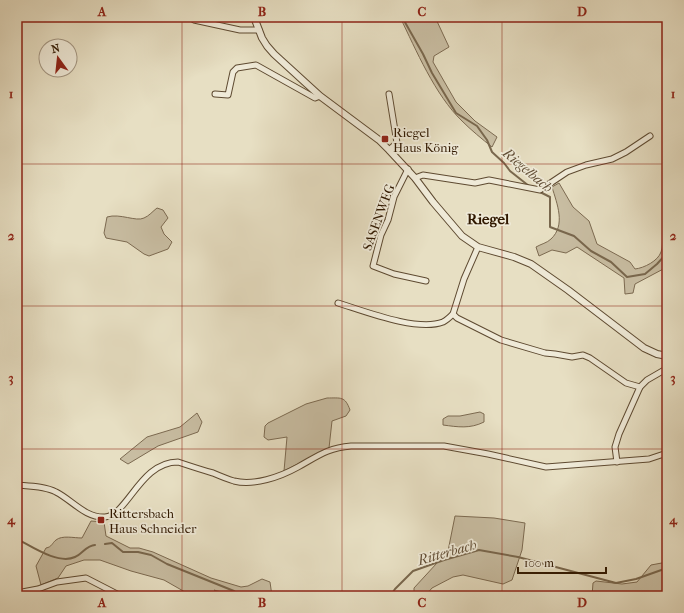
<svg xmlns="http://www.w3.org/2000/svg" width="684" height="613" viewBox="0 0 684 613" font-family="'IM FELL French Canon',serif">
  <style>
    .green { fill: #c8bda2; stroke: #7c6a51 }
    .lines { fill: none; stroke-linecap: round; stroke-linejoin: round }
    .stream { stroke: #79674d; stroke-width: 2 }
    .minor-casing { stroke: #5e4a31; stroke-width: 7 }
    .tertiary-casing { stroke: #5e4a31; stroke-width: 8 }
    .minor { stroke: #efead8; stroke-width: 5 }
    .tertiary { stroke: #efead8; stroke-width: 6 }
    .grid { fill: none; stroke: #8f2418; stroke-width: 1; stroke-opacity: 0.55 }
    .poi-dot { fill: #8f2418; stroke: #efead8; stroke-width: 1.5 }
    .labels { text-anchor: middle; stroke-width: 3.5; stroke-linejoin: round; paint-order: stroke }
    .poi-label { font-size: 13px; fill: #301800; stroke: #efead8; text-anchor: start }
    .street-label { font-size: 13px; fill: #301800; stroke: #efead8 }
    .water-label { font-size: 14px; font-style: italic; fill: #604c34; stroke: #efead8 }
    .quarter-label { font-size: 15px; font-weight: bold; fill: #301800; stroke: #efead8 }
    .neatline { fill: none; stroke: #8f2418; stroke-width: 1.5 }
    .grid-label { font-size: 13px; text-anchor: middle; font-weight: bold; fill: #8f2418 }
  </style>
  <rect width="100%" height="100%" fill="#e7dfc3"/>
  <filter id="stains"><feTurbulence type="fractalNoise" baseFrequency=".005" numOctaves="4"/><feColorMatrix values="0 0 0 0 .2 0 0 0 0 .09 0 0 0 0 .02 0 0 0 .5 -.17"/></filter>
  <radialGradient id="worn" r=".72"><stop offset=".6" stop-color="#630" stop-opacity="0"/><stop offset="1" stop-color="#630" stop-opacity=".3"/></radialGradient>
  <g class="green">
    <path d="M 400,17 L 435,17 L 449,47 L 434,56 L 433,62 L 456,102 L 475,121 L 497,137 L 492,147 C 482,139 471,130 462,121 C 435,95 416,50 400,17 Z"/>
    <path d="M 559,183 L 573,207 L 589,221 L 597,244 L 630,262 L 635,269 C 644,268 658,261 661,252 C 663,247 662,241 663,236 L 667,235 L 667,267 L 635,284 L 633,293 L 625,294 L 624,278 L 577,247 L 566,253 L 552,250 L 539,256 L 536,247 C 541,244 547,243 551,239 C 566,225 557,204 552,187 Z"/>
    <path d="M 157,208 L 163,210 L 168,218 L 161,227 L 164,234 L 172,242 L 168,249 L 149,256 L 144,254 L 127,242 L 106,238 L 104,233 L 107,217 C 120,213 136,222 144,218 C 149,216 153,211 157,208 Z"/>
    <path d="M 327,398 C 341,398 345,396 350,410 L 346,416 L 332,421 L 329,448 L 284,471 L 287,437 L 268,440 L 264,437 L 265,426 L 268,423 L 306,404 Z"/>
    <path d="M 480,412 L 484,414 L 484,422 C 470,429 458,427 443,425 L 443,419 L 448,416 L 460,416 Z"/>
    <path d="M 197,413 L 202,422 L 198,432 L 158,446 L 128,464 L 120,459 L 147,437 L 180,427 Z"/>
    <path d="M 455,516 L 494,518 L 525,523 L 522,550 L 512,580 L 503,584 L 463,575 L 453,577 L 432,588 L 425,596 L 414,596 L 414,588 L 448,551 Z"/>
    <path d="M 91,521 L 104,522 L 106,536 L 130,548 L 139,548 L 153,552 L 211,578 L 241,587 L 248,586 L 262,579 L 270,582 L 272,596 L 235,596 L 214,590 L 222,596 L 192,596 L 164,580 L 131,571 L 100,560 L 84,560 L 66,566 L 58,578 L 41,585 L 36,566 L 46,548 C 52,547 52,543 56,540 C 62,535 74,538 82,538 Z"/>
    <path d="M 667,562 L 667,578 L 666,580 L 667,596 L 592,596 L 593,583 L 596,581 L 622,584 L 637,582 L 651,565 Z"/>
  </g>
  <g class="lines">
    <g class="stream">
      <path d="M 402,17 L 423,54 L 432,73 L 456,113 L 477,126 L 487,140 L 492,152 L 504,163 L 510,171 L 529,186"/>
      <path d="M 538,191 L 550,197 L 550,227 L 574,236 L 591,251 L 611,262 L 627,277 L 645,274 L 657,264 L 667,253"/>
      <path d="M 17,539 C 31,546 58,565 75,557 C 82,554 87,545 95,545"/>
      <path d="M 105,544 L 112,543 L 123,552 L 138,552 L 151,555 L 167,564 L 234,591 L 242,596"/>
      <path d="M 390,596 L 395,589 L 413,571 L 444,560 L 479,550 L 518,557 L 616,583 L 636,579 L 667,568"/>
    </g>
    <g class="minor-casing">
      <g id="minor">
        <path d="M 191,17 L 194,20 L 240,30 L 259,30"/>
        <path d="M 215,94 L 228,95 L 233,72 L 237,68 L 256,65 L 315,98 L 320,96"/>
        <path d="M 389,150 L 397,143 L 389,94"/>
        <path d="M 408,169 L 394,197 L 388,220 L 381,235 L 373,266 L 394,274 L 426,281"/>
        <path d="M 415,178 L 423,175 L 475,183 L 489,180 L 540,190 L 567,172 L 586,165 L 612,159 L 626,152 L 650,136"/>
        <path d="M 478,247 L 464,279 L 453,314 L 457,318 L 501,340 L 545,353 L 555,354 L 572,357 L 583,355 L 590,358 L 626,383 L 640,387"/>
        <path d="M 338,303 C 364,311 417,332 443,322 C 447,320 450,317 453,314"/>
        <path d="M 617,462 L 615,447 L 619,434 L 640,387 L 647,380 L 666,369 L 667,359"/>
        <path d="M 17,485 C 29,486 45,486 56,492 C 72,500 85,518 105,517 C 128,515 140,462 178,462 C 190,466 202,470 213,473 C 220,476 227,479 234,481 C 254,486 280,477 298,467 C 318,456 327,448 351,446 L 444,446 L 488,454 L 546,467 L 649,459 L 667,453"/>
        <path d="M 17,593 L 38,589 L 57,582 L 86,578 L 121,596"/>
      </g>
    </g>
    <g class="tertiary-casing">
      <path id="tertiary" d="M 254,17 L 262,38 L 267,46 L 274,54 L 320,96 L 379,140 L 389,150 L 415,178 L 433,202 L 462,236 L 478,247 L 514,257 L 531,264 L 568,290 L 644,348 L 657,354 L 667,356"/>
    </g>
    <use href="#minor" class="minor"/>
    <use href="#tertiary" class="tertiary"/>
  </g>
  <path class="grid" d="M 182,17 L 182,596M 342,17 L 342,596M 502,17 L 502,596M 17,164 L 667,164M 17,306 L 667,306M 17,449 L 667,449"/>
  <g class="poi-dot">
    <rect x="381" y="135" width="8" height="8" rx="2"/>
    <rect x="97" y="516" width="8" height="8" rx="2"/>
  </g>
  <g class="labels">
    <g class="poi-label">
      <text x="393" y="137">Riegel<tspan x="393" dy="15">Haus König</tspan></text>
      <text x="109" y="518">Rittersbach<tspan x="109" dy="15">Haus Schneider</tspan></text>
    </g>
    <g class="street-label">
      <text transform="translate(378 217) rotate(-70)" y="5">SASENWEG</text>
    </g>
    <g class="water-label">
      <text transform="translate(528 170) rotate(40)" y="5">Riegelbach</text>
      <text transform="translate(447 552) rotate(-16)" y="5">Ritterbach</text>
    </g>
    <g class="quarter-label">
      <text x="488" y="224">Riegel</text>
    </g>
  </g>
  <rect width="684" height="613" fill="none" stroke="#e7dfc3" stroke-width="44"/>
  <g transform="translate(58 58) rotate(345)"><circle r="19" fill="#efead8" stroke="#a39682"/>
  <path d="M0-3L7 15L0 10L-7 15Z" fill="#8f2418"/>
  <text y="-6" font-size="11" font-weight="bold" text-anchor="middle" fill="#301800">N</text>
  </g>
  <path d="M518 567v6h88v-6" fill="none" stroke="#301800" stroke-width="2"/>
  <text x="524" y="567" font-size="12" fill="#301800" stroke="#efead8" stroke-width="3" paint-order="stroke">100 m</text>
  <rect x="22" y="22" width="640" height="569" class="neatline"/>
  <g class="grid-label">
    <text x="102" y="16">A</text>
    <text x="262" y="16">B</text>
    <text x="422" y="16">C</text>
    <text x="582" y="16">D</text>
    <text x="11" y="98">1</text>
    <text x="673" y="98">1</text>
    <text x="11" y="240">2</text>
    <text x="673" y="240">2</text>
    <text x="11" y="382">3</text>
    <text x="673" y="382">3</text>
    <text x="11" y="524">4</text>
    <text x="673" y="524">4</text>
    <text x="102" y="607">A</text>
    <text x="262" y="607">B</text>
    <text x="422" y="607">C</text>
    <text x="582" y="607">D</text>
  </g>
  <rect width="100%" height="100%" filter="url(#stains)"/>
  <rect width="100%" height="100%" fill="url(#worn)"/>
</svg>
